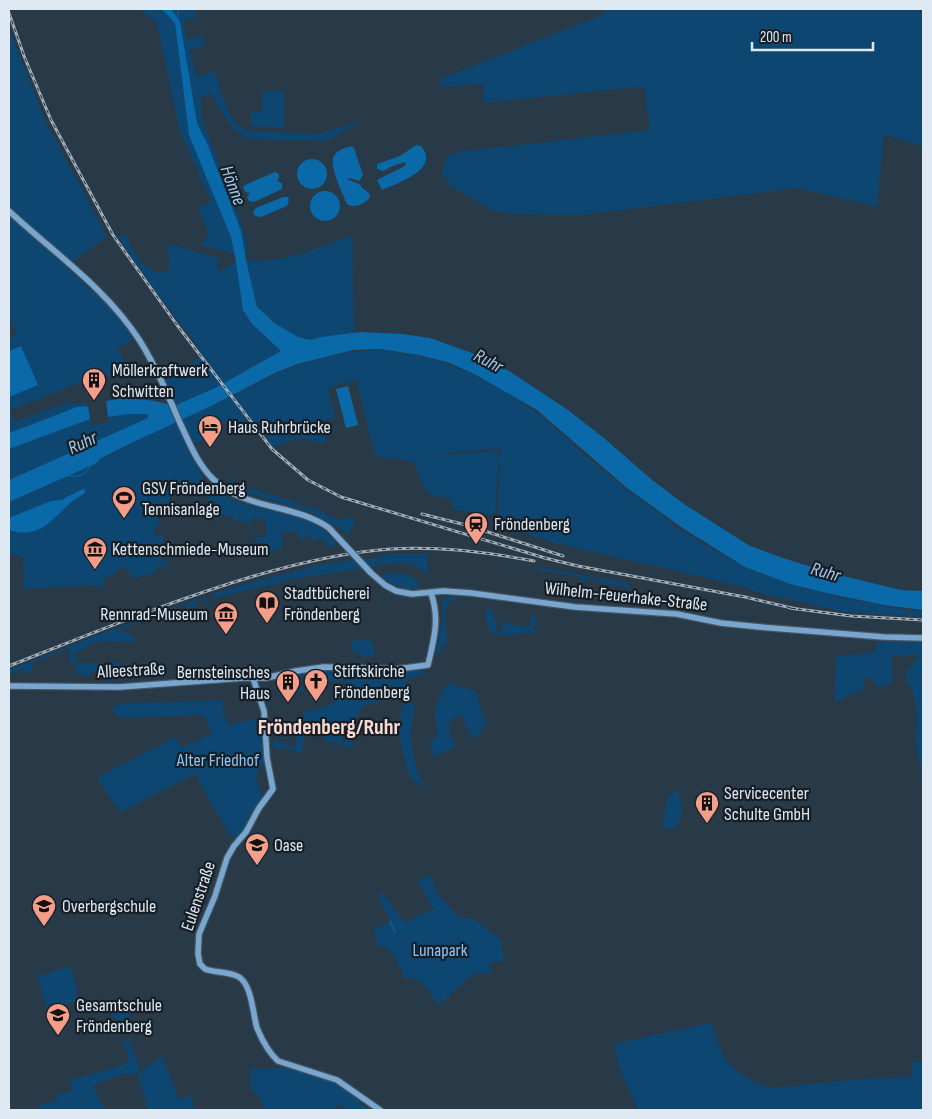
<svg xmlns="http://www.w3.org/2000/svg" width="932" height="1119" viewBox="0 0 932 1119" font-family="'Sofia Sans Condensed',sans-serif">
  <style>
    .green { fill: #0d4771 }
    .water { fill: #0a69a8 }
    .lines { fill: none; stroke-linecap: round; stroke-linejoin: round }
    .stream { stroke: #0a69a8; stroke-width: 1 }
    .major-casing { stroke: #465460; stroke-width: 8 }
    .major { stroke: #78a6cf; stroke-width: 5.5 }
    .rail-casing { stroke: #a1adb9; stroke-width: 3 }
    .rail { stroke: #171f26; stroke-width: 1; stroke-dasharray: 4; stroke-linecap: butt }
    .major-bridge-casing { stroke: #465460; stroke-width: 8; stroke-linecap: butt }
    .major-bridge { stroke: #78a6cf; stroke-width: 5.5 }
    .labels { text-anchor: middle; stroke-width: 4.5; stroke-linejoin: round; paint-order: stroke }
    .poi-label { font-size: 18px; fill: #dfe9f3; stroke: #171f26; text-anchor: start }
    .street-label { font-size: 18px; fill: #dfe9f3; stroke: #171f26 }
    .park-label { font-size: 18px; fill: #8bc4f7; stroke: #171f26 }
    .water-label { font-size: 19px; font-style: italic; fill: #a5cbed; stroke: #171f26 }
    .district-label { font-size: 22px; font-weight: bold; fill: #fbd9d1; stroke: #171f26 }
  </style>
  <rect width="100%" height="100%" fill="#283948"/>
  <g class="green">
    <path d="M 138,9 L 194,9 L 196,17 L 183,20 L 187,39 L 202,35 L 205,45 L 190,50 L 196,77 L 215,71 C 220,89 228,125 248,131 L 318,134 L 342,127 L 359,120 L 360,121 L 327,141 L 248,139 L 235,131 L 220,110 L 211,93 L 201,97 L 202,119 L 240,221 L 245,235 L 248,253 L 229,253 L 200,245 L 209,235 L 198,208 L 211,201 L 180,132 L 157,23 Z"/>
    <path d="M 608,9 L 918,9 L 923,14 L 923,146 L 884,135 L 877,207 L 798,188 L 582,215 L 512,214 L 493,211 L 448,184 L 449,180 L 441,175 L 447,155 L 459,154 L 460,152 L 650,130 L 644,86 L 484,103 L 483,84 L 441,87 L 441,80 L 443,78 L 602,15 Z"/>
    <path d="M 9,28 L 45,121 L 107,236 L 73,262 L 9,207 Z"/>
    <path d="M 262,91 L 284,91 L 284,128 L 251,126 L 251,112 L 262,111 Z"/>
    <path d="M 9,215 L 109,306 L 134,338 L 117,349 L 126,364 L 124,365 L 130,376 L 116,377 L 97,376 L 9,411 L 15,422 L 71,401 L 73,404 L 86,403 L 86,406 L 77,407 L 9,433 L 9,397 L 38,385 L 21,346 L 9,351 L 9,338 L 17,334 L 10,319 L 9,320 Z"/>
    <path d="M 126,233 L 125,235 L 141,263 L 158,273 L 166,272 L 170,266 L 167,243 L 218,258 L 219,262 L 217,266 L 219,272 L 236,261 L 243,310 L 252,324 L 282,351 L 217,387 L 176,405 L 167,389 L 168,388 L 165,381 L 203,354 L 143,275 L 118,237 Z"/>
    <path d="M 352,236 L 354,333 L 321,337 L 311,340 L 298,337 L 282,328 L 257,307 L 246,260 C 282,265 319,247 352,236 Z"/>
    <path d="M 380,350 C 393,352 406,353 418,356 C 474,367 535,406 575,446 L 572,447 L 575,447 L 627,490 L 668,519 L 675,527 C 698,540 721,555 745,567 C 797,591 855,600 911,611 L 923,611 L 923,617 L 844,612 L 765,594 L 737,585 L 559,544 L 523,533 L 523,523 L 520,519 L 500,516 L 498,512 L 500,448 L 455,452 L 414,460 L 450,454 L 499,451 L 495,513 L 491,515 L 453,509 L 450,498 C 419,498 426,483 412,461 L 378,457 L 375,454 L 356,380 L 328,388 L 335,417 L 321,421 L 327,444 C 304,439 296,435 274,448 L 246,413 L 244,415 L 249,424 L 243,428 L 236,421 L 222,425 L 225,432 L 194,444 L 190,436 L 184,439 L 203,478 L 204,488 L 196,500 L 196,493 L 193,494 L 186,484 C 174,490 168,496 167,509 L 170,510 L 169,515 L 167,517 L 158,517 L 159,526 L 154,528 L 155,536 L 163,536 L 164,548 L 161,559 L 169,563 L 166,569 L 158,565 L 154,573 L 134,579 L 124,566 L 112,575 L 105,578 L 102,589 L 93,585 L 24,589 L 23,557 L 9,553 L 9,502 L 94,464 L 101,458 L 125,446 L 211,406 L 277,373 L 319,358 L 353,351 L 354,352 Z"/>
    <path d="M 129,414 L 146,414 L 148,415 L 148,418 L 9,480 L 9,449 L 90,419 L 91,425 L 108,423 L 108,417 Z"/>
    <path d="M 234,475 L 235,475 L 234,484 L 300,503 L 299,505 L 310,508 L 311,506 L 339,521 L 341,518 L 345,521 L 348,516 L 356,520 L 348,534 L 353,540 L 339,527 C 330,527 319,516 310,512 L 234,489 L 231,483 Z"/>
    <path d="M 214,494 C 224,493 231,500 240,503 C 275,514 314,512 337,545 L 327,548 L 325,541 L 321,539 L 312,541 L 311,534 L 307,534 L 306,538 L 300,540 L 298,532 L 282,533 L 283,548 L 264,554 L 263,543 L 255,543 L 255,534 L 257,533 L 258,538 L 267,536 L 265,519 L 251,518 L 252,539 L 249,522 L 242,523 L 241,519 L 233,521 L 232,516 L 216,515 L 216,512 L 218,507 L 215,506 L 216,502 L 206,500 Z"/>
    <path d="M 395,554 L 430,554 C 425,560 429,567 429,576 C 415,561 399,562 380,565 L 379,556 Z"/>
    <path d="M 378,558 L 378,566 L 285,580 L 280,583 L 214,598 L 212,593 L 311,567 L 336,562 Z"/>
    <path d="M 502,561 L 629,583 L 626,598 L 625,598 L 626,587 L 599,583 L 599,580 L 584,578 L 581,592 L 579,592 L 581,577 L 541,571 L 536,567 L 502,562 Z"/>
    <path d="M 396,573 C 406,574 418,576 419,587 C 406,593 390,583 380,575 Z"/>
    <path d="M 206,596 L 210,606 L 209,607 L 204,599 L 195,602 L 197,607 L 187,608 L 186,604 L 120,629 L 122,633 L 127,632 L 131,634 L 135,641 L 131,643 L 130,642 C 118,642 104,640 93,643 C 86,646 82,652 75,653 L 76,663 L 122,663 L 122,672 L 113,672 L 113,682 L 106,681 L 106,673 L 101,673 L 99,671 L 97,673 L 90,672 L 89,676 L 83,676 L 83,674 L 77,674 L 76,666 L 74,665 L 74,663 L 70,663 L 70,648 L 36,662 L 32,664 L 33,671 L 25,673 L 24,669 L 13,671 L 12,675 L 9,675 L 9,670 L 121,626 Z"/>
    <path d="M 447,597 L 458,598 C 454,600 450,601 448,605 C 444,612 446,636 448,644 C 440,647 440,654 435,657 L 443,618 L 442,601 Z"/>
    <path d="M 490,609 L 494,610 L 493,619 L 497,620 L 496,632 L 501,633 L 504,621 L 507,622 L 507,624 L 529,627 L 532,614 L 536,616 L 534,628 L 536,632 L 495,636 L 492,631 L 489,631 L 485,615 L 486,611 Z"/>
    <path d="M 371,639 L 375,656 L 365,657 L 350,649 L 353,640 Z"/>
    <path d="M 879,640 L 923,642 L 923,786 L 916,743 L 917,714 L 912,687 L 907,684 L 907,672 L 919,655 L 892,655 L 892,684 L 876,687 L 873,678 L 863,680 L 865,690 L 852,693 L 835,703 L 836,657 L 875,652 Z"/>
    <path d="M 423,666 L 422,675 L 407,679 L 404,694 L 385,694 L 379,703 C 357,704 363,710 354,725 L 355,726 L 353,730 L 356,732 L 353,739 L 347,735 L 342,738 L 341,741 L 345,743 L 347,738 L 353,741 L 352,743 L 353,744 L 353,747 L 356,748 L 355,749 L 323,740 L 325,730 L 317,727 L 317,724 L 313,724 L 313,720 L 309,720 L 311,728 L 306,728 L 303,712 L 324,707 L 343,697 L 334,701 L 333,696 L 348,693 L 345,680 L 318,683 L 318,687 L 313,687 L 312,684 L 310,685 L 311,678 L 326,676 L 324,667 Z"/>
    <path d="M 308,669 L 310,678 L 304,679 L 304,676 L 300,677 L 302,690 L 304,690 L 304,692 L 294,693 L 290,692 L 289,686 L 285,683 L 284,674 Z"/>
    <path d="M 453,683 L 459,688 L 467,687 L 469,691 L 475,689 L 487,726 L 483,728 L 480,734 L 471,738 L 462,716 L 453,718 L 449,722 L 450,735 L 456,746 L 434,757 L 430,739 L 437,738 L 435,711 L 441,693 L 444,691 L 442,688 Z"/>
    <path d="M 222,700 L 223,712 L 229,725 L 233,723 L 265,718 L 268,763 L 260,765 L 256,778 L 264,801 L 237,842 L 228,832 L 195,774 L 120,812 L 97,778 L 176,737 L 181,748 L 212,733 L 203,715 L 121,718 L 110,709 L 121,704 Z"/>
    <path d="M 404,702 L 415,705 C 410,726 410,750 417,771 C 419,777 423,782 425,788 L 410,777 L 403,753 L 399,732 L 399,722 Z"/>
    <path d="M 301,723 L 304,739 L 302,753 L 287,749 L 274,749 L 273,739 L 275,738 L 288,737 L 288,739 L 277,739 L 277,744 L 287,744 L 288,747 L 296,747 L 296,733 L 287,733 L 287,730 L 294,730 L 294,725 Z"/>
    <path d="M 674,792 L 678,792 C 682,809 685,813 675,828 L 662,828 L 668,797 Z"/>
    <path d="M 428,875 L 434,882 L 436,893 L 461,918 L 472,918 L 501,940 L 504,961 L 490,962 L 491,973 L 473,974 L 439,1005 L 423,984 L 410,977 L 408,979 L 403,979 L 402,969 L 388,948 L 378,947 L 374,930 L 391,921 L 378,897 L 382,892 L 395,911 L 406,923 L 417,916 L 434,909 L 418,881 Z"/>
    <path d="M 68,967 L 72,970 L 77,989 L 76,989 L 78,1001 L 47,1010 L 38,976 Z"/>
    <path d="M 118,1000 L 123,1000 L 124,1002 L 131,1019 L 129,1023 L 123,1023 L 140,1070 L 134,1075 L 123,1074 L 92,1086 L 105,1110 L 38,1110 L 37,1106 L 57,1101 L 56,1095 L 73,1091 L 70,1080 L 126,1064 L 128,1062 L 128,1053 L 122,1045 L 127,1039 L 127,1035 L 112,1014 L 96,1011 L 93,1005 L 115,1001 L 116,1003 Z"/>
    <path d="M 711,1023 L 721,1051 L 727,1061 L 735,1070 L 754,1082 L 771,1088 L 864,1079 L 911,1077 L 912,1062 L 923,1061 L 923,1110 L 638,1110 L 621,1072 L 613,1044 Z"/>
    <path d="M 162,1056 L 179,1099 L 192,1096 L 194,1110 L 148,1110 L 138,1076 L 141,1071 Z"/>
    <path d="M 288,1068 L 328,1078 L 349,1090 L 358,1098 L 361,1105 L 371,1110 L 345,1110 L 341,1103 L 334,1110 L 264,1110 L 261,1100 L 250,1088 L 251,1069 Z"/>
  </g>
  <g class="water">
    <path d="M 162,9 L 171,9 L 180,22 L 197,123 L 209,148 L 241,231 L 246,260 L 257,307 L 276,324 L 298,337 L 310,340 L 321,337 L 360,332 L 403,334 L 430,338 L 472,353 L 509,371 L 568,410 L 604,438 L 651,479 L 684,504 L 750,546 L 783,558 L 831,573 L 901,590 L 923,591 L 923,610 L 884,605 L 826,593 L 790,584 L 745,567 L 684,529 L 627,488 L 537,410 L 476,375 L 450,363 L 419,355 L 380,349 L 353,350 L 301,363 L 277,372 L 211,406 L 125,446 L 101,458 L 95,464 L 9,502 L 9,480 L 148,418 L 148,415 L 146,414 L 129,414 L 108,417 L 106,401 L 124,398 L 139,399 L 155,401 L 174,406 L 217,387 L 281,351 L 252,324 L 243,310 L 236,262 L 231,237 L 189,135 L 175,23 Z"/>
    <path d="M 416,145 L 421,146 C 441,169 398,183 382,190 L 377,180 L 405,166 L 406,162 L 395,165 L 383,171 L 377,169 L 377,164 L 400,156 Z"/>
    <path d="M 351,146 L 354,148 L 363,175 L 359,181 L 349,178 L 347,179 L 361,185 L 361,187 L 369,193 L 370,197 C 365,204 355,209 347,204 C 343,194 328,164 334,156 C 337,150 345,148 351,146 Z"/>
    <circle cx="312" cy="174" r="15"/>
    <path d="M 275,172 L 279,174 L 279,178 L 277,181 L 282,183 L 282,189 L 254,202 L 249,201 L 247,197 L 250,193 L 245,192 L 243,187 L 245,185 Z"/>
    <circle cx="325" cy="206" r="15"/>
    <path d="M 283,197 L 288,197 L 289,200 L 287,206 L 261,217 L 255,216 L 253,212 L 256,208 Z"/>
    <path d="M 21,346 L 38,385 L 9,397 L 9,351 Z"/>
    <path d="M 348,386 L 358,425 L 346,428 L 336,389 Z"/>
    <path d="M 88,406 L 90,419 L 9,449 L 9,433 L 77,407 Z"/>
    <path d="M 83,489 L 85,490 L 85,493 C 79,497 73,500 68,505 C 49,523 38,539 9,530 L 9,518 L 51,501 L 61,500 Z"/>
  </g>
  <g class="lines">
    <g class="stream">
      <path d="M 178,9 L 178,20"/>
      <path d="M 9,220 L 10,219"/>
      <path d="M 68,476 C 78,477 85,476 90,466"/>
      <path d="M 390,921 L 395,933"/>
    </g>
    <g class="major-casing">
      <g id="major">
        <path d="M 9,211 C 54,253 106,288 140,341 C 156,367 168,395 180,423 C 189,442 197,463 212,478 C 242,510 294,503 329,528"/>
        <path d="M 385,585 L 396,591 L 412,594 L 443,591 L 471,593 L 575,607 L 677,614 L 721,623 L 760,627 L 884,637 L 923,638"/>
        <path d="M 253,678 L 264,711 L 267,758 L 273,789 L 259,808 L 246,832 L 234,846 L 227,858 L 215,896 L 199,934 L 198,954 L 200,964 L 205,969 C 215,973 229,971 239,977 C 252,985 253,1015 257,1028 C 262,1040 268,1052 278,1061 L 337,1080 L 380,1110"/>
        <path d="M 9,686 L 120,687 L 243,678 L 266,678 L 296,671 L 324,667 L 397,669 L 428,665 C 434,639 440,619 431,593"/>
      </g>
    </g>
    <use href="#major" class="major"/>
    <g class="rail-casing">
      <g id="rail">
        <path d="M 9,13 L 24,56 L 51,120 L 113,235 L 177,325 L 272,449 L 308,480 L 341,497 L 545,558 L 578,566 L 745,597 L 796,609"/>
        <path d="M 422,514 L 466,525 L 563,556"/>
        <path d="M 790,608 L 851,616 L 923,620"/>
        <path d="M 9,666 C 90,634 170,601 254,576 C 299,563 344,552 391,549 C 439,546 487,552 534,561"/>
      </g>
    </g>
    <use href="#rail" class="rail"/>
    <g class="major-bridge-casing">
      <path id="major-bridge" d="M 329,528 L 371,573 L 385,585"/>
    </g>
    <use href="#major-bridge" class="major-bridge"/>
  </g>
  <defs>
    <g id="building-pin" transform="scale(1.25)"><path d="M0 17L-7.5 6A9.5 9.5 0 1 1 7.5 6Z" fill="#f49e89" stroke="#171f26"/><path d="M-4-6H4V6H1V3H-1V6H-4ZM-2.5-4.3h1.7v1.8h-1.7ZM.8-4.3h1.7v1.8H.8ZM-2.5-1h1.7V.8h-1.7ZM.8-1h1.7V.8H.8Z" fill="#111"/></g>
    <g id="hotel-pin" transform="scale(1.25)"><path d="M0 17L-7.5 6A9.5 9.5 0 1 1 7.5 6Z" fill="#f49e89" stroke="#171f26"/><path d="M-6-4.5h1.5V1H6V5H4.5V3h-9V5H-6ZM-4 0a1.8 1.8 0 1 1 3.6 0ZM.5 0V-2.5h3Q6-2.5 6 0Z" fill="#111"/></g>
    <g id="stadium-pin" transform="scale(1.25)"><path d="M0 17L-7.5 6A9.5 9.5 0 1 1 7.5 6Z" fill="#f49e89" stroke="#171f26"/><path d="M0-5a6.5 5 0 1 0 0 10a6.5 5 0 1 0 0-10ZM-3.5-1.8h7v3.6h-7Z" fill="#111"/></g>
    <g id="station-pin" transform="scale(1.25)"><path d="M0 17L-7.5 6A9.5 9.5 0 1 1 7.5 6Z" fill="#f49e89" stroke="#171f26"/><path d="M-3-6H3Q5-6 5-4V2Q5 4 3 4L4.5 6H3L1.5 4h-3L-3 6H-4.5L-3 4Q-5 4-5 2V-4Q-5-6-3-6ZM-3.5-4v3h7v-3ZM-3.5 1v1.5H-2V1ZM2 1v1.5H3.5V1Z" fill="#111"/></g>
    <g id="museum-pin" transform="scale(1.25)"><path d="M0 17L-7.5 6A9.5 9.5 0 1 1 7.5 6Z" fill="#f49e89" stroke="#171f26"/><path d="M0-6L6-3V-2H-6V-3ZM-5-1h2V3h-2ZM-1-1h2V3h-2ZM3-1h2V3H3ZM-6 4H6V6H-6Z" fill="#111"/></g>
    <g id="library-pin" transform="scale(1.25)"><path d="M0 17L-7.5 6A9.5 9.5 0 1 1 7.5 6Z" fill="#f49e89" stroke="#171f26"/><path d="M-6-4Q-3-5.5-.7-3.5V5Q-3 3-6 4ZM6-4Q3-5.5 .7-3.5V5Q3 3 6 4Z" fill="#111"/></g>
    <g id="church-pin" transform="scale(1.25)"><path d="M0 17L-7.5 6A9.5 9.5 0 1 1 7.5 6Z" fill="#f49e89" stroke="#171f26"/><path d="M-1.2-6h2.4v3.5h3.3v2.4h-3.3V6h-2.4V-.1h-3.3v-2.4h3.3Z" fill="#111"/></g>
    <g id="school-pin" transform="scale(1.25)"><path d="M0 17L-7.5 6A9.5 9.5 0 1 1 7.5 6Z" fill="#f49e89" stroke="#171f26"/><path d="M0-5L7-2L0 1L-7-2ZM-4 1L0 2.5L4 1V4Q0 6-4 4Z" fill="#111"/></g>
  </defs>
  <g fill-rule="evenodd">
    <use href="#building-pin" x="94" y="380"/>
    <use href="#hotel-pin" x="210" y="427"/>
    <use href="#stadium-pin" x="124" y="498"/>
    <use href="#station-pin" x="476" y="524"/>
    <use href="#museum-pin" x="95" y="549"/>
    <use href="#library-pin" x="267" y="603"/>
    <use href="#museum-pin" x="226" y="614"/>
    <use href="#church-pin" x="316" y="681"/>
    <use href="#building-pin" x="288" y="682"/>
    <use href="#building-pin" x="707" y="803"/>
    <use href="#school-pin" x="257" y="845"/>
    <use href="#school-pin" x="44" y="906"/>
    <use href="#school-pin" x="58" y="1015"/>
  </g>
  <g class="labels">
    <g class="poi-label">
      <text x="112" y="376">Möllerkraftwerk<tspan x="112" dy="21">Schwitten</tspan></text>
      <text x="228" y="433">Haus Ruhrbrücke</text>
      <text x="142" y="494">GSV Fröndenberg<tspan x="142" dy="21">Tennisanlage</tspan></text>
      <text x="494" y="530">Fröndenberg</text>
      <text x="112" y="555">Kettenschmiede-Museum</text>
      <text x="284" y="599">Stadtbücherei<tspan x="284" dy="21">Fröndenberg</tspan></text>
      <text x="208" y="620" text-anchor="end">Rennrad-Museum</text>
      <text x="334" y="677">Stiftskirche<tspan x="334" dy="21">Fröndenberg</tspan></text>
      <text x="270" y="678" text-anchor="end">Bernsteinsches<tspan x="270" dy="21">Haus</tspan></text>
      <text x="724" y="799">Servicecenter<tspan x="724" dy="21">Schulte GmbH</tspan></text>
      <text x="274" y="851">Oase</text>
      <text x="62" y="912">Overbergschule</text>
      <text x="76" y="1011">Gesamtschule<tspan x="76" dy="21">Fröndenberg</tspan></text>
    </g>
    <g class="street-label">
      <text transform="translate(626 596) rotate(6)" y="6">Wilhelm-Feuerhake-Straße</text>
      <text transform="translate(131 670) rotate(-3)" y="6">Alleestraße</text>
      <text transform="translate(198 896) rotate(-71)" y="6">Eulenstraße</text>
    </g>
    <g class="park-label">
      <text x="218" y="766">Alter Friedhof</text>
      <text x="440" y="956">Lunapark</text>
    </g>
    <g class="water-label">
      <text transform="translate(234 185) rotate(69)" y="7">Hönne</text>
      <text transform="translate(489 360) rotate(28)" y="7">Ruhr</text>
      <text transform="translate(82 442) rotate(-25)" y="7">Ruhr</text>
      <text transform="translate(826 571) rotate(16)" y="7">Ruhr</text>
    </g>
    <g class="district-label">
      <text x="329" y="734">Fröndenberg/Ruhr</text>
    </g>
  </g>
  <rect width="932" height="1119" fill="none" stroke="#dfe9f3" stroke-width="20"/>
  <path d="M752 42v8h121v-8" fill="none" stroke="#dfe9f3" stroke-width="2.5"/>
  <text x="760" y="42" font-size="15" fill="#dfe9f3" stroke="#171f26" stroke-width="4" paint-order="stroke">200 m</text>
</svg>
